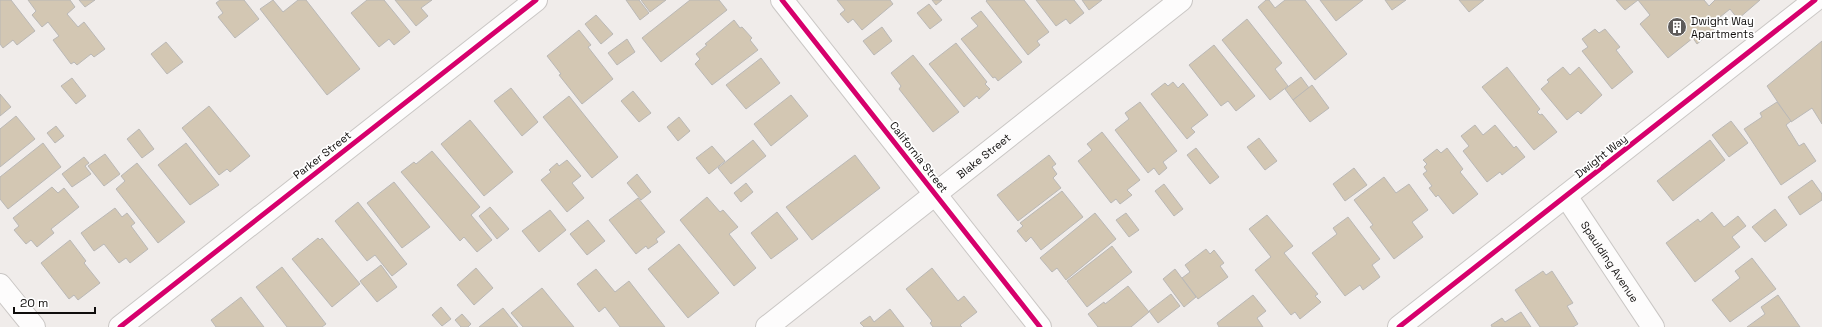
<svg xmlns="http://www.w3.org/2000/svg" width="1822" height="327" viewBox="0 0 1822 327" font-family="'Space Grotesk',sans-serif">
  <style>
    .building { fill: #d3c7b3; stroke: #bab8b6 }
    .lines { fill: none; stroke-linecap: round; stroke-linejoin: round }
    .minor-casing { stroke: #cac7c5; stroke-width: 24 }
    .tertiary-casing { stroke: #cac7c5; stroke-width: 24 }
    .minor { stroke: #fdfcfc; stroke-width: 22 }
    .tertiary { stroke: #fdfcfc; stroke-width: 22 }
    .cycleway-casing { stroke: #fff; stroke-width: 8 }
    .cycleway { stroke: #d6006c; stroke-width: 5 }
    .labels { text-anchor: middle; stroke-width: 3.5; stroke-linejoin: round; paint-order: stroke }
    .poi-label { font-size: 11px; fill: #0f0d0c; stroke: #fff; text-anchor: start }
    .street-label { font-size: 11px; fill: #0f0d0c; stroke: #fff }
  </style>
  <rect width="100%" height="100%" fill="#f0ecea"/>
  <g class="building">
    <path d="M 0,0 L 11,0 L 35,31 L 17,45 L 13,40 L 3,48 L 0,44 Z"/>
    <path d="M 28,0 L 70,0 L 75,7 L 67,14 L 78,27 L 84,22 L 105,49 L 94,57 L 91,54 L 77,65 L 74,62 L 71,64 L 53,40 L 59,36 L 48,22 L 42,27 L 32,15 L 36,11 Z"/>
    <path d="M 79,0 L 95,0 L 85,7 Z"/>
    <path d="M 220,0 L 244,0 L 259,19 L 235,38 L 218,17 L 223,13 L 216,3 Z"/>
    <path d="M 273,0 L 283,12 L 298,0 L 306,0 L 360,69 L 327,95 L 260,9 Z"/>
    <path d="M 367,0 L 384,0 L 410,32 L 394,45 L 389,39 L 379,47 L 351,13 Z"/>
    <path d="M 395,0 L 432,0 L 421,8 L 428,16 L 416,26 Z"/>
    <path d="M 626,0 L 639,0 L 649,13 L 640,20 Z"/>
    <path d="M 641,0 L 666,0 L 650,12 Z"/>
    <path d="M 690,0 L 719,0 L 727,10 L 661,62 L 642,38 Z"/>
    <path d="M 837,0 L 890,0 L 893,4 L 862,30 L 853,19 L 848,23 L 840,14 L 845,10 Z"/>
    <path d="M 932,0 L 942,0 L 936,5 Z"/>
    <path d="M 987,0 L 1024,0 L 1049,32 L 1037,41 L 1040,45 L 1028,55 L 986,1 Z"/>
    <path d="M 1036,0 L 1074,0 L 1084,13 L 1070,24 L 1066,19 L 1056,26 Z"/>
    <path d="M 1082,0 L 1102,0 L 1089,10 Z"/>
    <path d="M 1266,0 L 1269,0 L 1275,8 L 1285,0 L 1305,0 L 1347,54 L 1315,80 L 1258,7 Z"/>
    <path d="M 1320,0 L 1363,0 L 1336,21 Z"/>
    <path d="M 1385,0 L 1406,0 L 1392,10 Z"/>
    <path d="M 1459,0 L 1484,0 L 1469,12 Z"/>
    <path d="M 1616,0 L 1638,0 L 1625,10 Z"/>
    <path d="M 1638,0 L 1704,0 L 1709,6 L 1715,0 L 1760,0 L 1738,19 L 1730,9 L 1710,25 L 1714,30 L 1697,44 L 1693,38 L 1668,58 L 1640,24 L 1650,15 Z"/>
    <path d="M 929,4 L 942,20 L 930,29 L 917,13 Z"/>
    <path d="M 981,11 L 1022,62 L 998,81 L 995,77 L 993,78 L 961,39 L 978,26 L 971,18 Z"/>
    <path d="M 596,15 L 613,34 L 601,44 L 585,24 Z"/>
    <path d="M 1247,19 L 1282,63 L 1275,69 L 1288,86 L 1270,100 L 1222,40 Z"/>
    <path d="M 734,20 L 740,28 L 742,27 L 752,38 L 750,40 L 758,50 L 712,85 L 695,64 L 700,59 L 696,54 L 707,45 L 705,44 Z"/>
    <path d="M 882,27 L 892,41 L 874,55 L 863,41 Z"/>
    <path d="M 1595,29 L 1599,33 L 1605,29 L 1620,47 L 1616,50 L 1633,72 L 1612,89 L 1582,51 L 1588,47 L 1582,39 Z"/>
    <path d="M 579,30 L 591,45 L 588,47 L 613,79 L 582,104 L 559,75 L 561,74 L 547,56 Z"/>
    <path d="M 627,39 L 635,52 L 617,65 L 608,53 Z"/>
    <path d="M 1822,41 L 1822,124 L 1812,108 L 1791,122 L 1767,86 Z"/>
    <path d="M 166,42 L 183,62 L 167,74 L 151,54 Z"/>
    <path d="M 956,43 L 987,82 L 985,84 L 990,89 L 979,99 L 977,96 L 964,107 L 929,64 Z"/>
    <path d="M 1214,45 L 1255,96 L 1236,111 L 1228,101 L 1221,106 L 1189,65 Z"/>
    <path d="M 913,55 L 959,112 L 933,132 L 899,89 L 901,86 L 891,73 Z"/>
    <path d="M 761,58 L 780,83 L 746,109 L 726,85 Z"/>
    <path d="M 1507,67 L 1540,109 L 1537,112 L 1540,115 L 1542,114 L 1557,132 L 1534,150 L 1482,87 Z"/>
    <path d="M 1563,67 L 1570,75 L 1579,67 L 1602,95 L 1581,114 L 1578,111 L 1567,120 L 1541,89 L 1549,82 L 1547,80 Z"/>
    <path d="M 1301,77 L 1309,88 L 1293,100 L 1285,89 Z"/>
    <path d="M 72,78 L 86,96 L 76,104 L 61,86 Z"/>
    <path d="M 1173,82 L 1178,88 L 1183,83 L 1208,115 L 1191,128 L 1195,132 L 1187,139 L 1151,94 L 1165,83 L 1168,86 Z"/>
    <path d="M 1312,85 L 1329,108 L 1310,122 L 1293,100 Z"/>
    <path d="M 511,88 L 538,122 L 522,136 L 494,101 Z"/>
    <path d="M 633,91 L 651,113 L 639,122 L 621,101 Z"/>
    <path d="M 0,94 L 11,107 L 0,116 Z"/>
    <path d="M 791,95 L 808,116 L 771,146 L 754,124 Z"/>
    <path d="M 569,96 L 618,157 L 592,178 L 543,117 Z"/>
    <path d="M 1140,102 L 1177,151 L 1163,162 L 1167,168 L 1159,175 L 1154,168 L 1148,173 L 1115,130 L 1129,119 L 1125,113 Z"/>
    <path d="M 1777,102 L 1791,121 L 1786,125 L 1799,146 L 1804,143 L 1816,161 L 1781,185 L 1744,129 L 1762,117 L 1760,113 Z"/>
    <path d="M 209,106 L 250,156 L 230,172 L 227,169 L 219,175 L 182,128 Z"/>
    <path d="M 16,116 L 35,139 L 0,167 L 0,129 Z"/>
    <path d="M 679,117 L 690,131 L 678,141 L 667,127 Z"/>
    <path d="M 470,120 L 513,172 L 484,196 L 441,144 Z"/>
    <path d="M 1731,121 L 1748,143 L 1729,157 L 1712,135 Z"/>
    <path d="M 1475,125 L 1483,135 L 1495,125 L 1514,148 L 1516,146 L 1525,157 L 1502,175 L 1500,172 L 1487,182 L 1463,151 L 1469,146 L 1461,136 Z"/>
    <path d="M 56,126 L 64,136 L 55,143 L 47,133 Z"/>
    <path d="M 139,129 L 154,149 L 142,158 L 127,139 Z"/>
    <path d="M 1102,132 L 1140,180 L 1127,190 L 1132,195 L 1120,204 L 1116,199 L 1111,203 L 1078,161 L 1092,150 L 1087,144 Z"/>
    <path d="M 1259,138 L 1277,161 L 1265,170 L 1247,147 Z"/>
    <path d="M 753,140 L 766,156 L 731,184 L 718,168 Z"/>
    <path d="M 1710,140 L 1725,160 L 1673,201 L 1657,181 Z"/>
    <path d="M 43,143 L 61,167 L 8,209 L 0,199 L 0,177 Z"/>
    <path d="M 186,143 L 219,185 L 190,205 L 158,165 Z"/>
    <path d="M 712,146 L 725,161 L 709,174 L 696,158 Z"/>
    <path d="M 1196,148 L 1219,177 L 1210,184 L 1187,155 Z"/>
    <path d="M 1447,148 L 1463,169 L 1460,172 L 1478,194 L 1453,214 L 1438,195 L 1436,197 L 1429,188 L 1432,186 L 1423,174 L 1427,171 L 1424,167 L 1427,164 L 1423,160 L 1437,149 L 1441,153 Z"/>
    <path d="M 432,151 L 480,207 L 471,215 L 492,240 L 477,252 L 464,237 L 460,241 L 401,172 L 414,162 L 416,164 Z"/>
    <path d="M 105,154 L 120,174 L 104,186 L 88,166 Z"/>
    <path d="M 855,155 L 880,188 L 812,240 L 786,207 Z"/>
    <path d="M 1049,155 L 1056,164 L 1052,167 L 1057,174 L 1053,178 L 1061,188 L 1018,221 L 997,195 Z"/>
    <path d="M 84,157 L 89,163 L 85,166 L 91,174 L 72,187 L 62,174 Z"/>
    <path d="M 567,160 L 581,176 L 572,183 L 584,198 L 567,212 L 541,180 L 551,172 L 549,170 L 557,163 L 559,166 Z"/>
    <path d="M 137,163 L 185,222 L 158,243 L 116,189 L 125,181 L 121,176 Z"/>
    <path d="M 1354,168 L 1367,185 L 1345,201 L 1333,184 Z"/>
    <path d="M 637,174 L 651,192 L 641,200 L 627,183 Z"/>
    <path d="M 1384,177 L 1396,193 L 1409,184 L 1428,210 L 1412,222 L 1423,237 L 1394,259 L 1370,227 L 1373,225 L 1354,200 Z"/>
    <path d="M 1812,180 L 1822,194 L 1822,200 L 1800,215 L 1788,197 Z"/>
    <path d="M 394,182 L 430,227 L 402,248 L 367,203 Z"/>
    <path d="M 746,183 L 753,192 L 741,202 L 734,193 Z"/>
    <path d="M 1164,184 L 1183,209 L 1174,216 L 1155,191 Z"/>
    <path d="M 52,187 L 58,193 L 64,188 L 79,207 L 51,229 L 54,233 L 37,247 L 31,240 L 26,244 L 14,230 L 19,226 L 13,218 Z"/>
    <path d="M 1062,191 L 1083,217 L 1041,250 L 1031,237 L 1026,242 L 1017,231 L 1023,226 L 1020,223 Z"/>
    <path d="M 707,197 L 720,212 L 723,210 L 738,227 L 729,234 L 756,268 L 734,286 L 680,220 Z"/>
    <path d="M 638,198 L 665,232 L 656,239 L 658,242 L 648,249 L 646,246 L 636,254 L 609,220 Z"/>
    <path d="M 358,202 L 407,264 L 392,276 L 375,255 L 367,261 L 335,221 Z"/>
    <path d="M 490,207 L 509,229 L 497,239 L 479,216 Z"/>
    <path d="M 115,208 L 122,217 L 127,213 L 135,223 L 131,226 L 148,249 L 130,263 L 126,258 L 119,263 L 104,244 L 94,251 L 81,233 Z"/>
    <path d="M 1775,209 L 1787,225 L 1765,242 L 1752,227 Z"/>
    <path d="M 550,210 L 566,230 L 539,252 L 522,231 Z"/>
    <path d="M 777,212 L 798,239 L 771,259 L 751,233 Z"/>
    <path d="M 1712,212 L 1724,227 L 1738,216 L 1746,226 L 1732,237 L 1740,247 L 1695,282 L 1666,243 L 1698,219 L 1700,222 Z"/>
    <path d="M 1095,213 L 1116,239 L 1066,280 L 1057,268 L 1052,272 L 1040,258 Z"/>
    <path d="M 1126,213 L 1139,230 L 1129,237 L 1116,220 Z"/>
    <path d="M 1267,215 L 1293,246 L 1284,253 L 1318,294 L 1315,296 L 1321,302 L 1300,319 L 1295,312 L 1291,315 L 1255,270 L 1271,257 L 1249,229 Z"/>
    <path d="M 1348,217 L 1380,259 L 1372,265 L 1380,277 L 1363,290 L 1360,285 L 1345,296 L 1312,253 L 1337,234 L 1333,228 Z"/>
    <path d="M 588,220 L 605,241 L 587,255 L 570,234 Z"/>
    <path d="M 318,238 L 320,240 L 322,238 L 360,284 L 332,307 L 292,259 Z"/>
    <path d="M 70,240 L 86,261 L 84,263 L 100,283 L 78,300 L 74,295 L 69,299 L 41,263 Z"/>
    <path d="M 679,244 L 719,293 L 688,318 L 648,269 Z"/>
    <path d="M 1112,246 L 1132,272 L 1087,307 L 1067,281 Z"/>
    <path d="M 1206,249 L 1210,254 L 1214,250 L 1224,263 L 1220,266 L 1228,277 L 1198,299 L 1182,278 L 1190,272 L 1185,265 Z"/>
    <path d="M 1752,258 L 1776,289 L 1730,322 L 1712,300 L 1740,278 L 1735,271 Z"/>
    <path d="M 381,265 L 397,287 L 377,302 L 360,281 Z"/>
    <path d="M 282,267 L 326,324 L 322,327 L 287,327 L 256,287 Z"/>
    <path d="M 476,268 L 493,288 L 474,305 L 457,285 Z"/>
    <path d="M 932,268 L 958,301 L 964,296 L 977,312 L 960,325 L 962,327 L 933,327 L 930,323 L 932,321 L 906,289 Z"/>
    <path d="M 596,269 L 615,292 L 629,281 L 665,327 L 620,327 L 605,307 L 599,312 L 577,284 Z"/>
    <path d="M 1175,269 L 1196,297 L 1184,307 L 1163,279 Z"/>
    <path d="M 1543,271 L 1546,275 L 1552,271 L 1573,303 L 1567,306 L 1578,324 L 1573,327 L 1540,327 L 1515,290 Z"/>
    <path d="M 1128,286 L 1149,312 L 1131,327 L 1098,327 L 1088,314 L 1104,302 L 1105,304 Z"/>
    <path d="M 542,288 L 574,327 L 523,327 L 511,313 Z"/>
    <path d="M 1171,294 L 1180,306 L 1158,323 L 1149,311 Z"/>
    <path d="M 1253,295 L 1266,311 L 1257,318 L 1263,327 L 1219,327 L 1217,323 Z"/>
    <path d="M 1778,295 L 1800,327 L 1747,327 L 1765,314 L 1761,307 Z"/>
    <path d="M 241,297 L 264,327 L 216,327 L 211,320 Z"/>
    <path d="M 441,307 L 451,319 L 442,326 L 432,315 Z"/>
    <path d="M 503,308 L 518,327 L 479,327 Z"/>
    <path d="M 890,309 L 904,327 L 864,327 L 860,323 L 870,316 L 874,322 Z"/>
    <path d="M 1521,312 L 1531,327 L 1492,327 L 1491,325 L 1502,318 L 1505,322 Z"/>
    <path d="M 462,314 L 471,324 L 468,327 L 461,327 L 455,320 Z"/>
  </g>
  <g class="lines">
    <g class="minor-casing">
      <g id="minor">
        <path d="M 782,0 L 1040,327"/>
        <path id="s1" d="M 1566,196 L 1653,327"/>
        <path d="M 0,285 L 34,327"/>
        <path d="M 120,327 L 536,0"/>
        <path id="s2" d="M 767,327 L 1181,0"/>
      </g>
    </g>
    <g class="tertiary-casing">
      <path id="tertiary" d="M 1399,327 L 1815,0"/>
    </g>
    <use href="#minor" class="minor"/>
    <use href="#tertiary" class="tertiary"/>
    <g class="cycleway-casing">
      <g id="cycleway">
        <path d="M 782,0 L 1040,327"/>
        <path d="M 120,327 L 536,0"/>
        <path d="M 1399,327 L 1815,0"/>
      </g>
    </g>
    <use href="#cycleway" class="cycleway"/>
  </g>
  <defs>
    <g id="building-disc" transform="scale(1)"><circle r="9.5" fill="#5e5b5a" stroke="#fff"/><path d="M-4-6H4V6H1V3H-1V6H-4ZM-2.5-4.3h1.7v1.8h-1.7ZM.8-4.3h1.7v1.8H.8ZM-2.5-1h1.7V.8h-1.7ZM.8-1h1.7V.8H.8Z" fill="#fff"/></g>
  </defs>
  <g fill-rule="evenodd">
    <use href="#building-disc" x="1677" y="27"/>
  </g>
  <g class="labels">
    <g class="poi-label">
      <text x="1691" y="25">Dwight Way<tspan x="1691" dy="13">Apartments</tspan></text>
    </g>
    <g class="street-label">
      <text transform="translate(322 155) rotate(-38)" y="4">Parker Street</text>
      <text dy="4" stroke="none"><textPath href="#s2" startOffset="276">Blake Street</textPath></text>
      <text transform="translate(1601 156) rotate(-38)" y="4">Dwight Way</text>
      <text transform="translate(919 157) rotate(52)" y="4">California Street</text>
      <text dy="4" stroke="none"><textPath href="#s1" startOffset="79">Spaulding Avenue</textPath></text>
    </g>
  </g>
  <path d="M14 307v6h81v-6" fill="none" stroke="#0f0d0c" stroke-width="2"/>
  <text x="20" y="307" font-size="12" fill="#0f0d0c" stroke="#ffffff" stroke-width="3" paint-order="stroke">20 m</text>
</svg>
